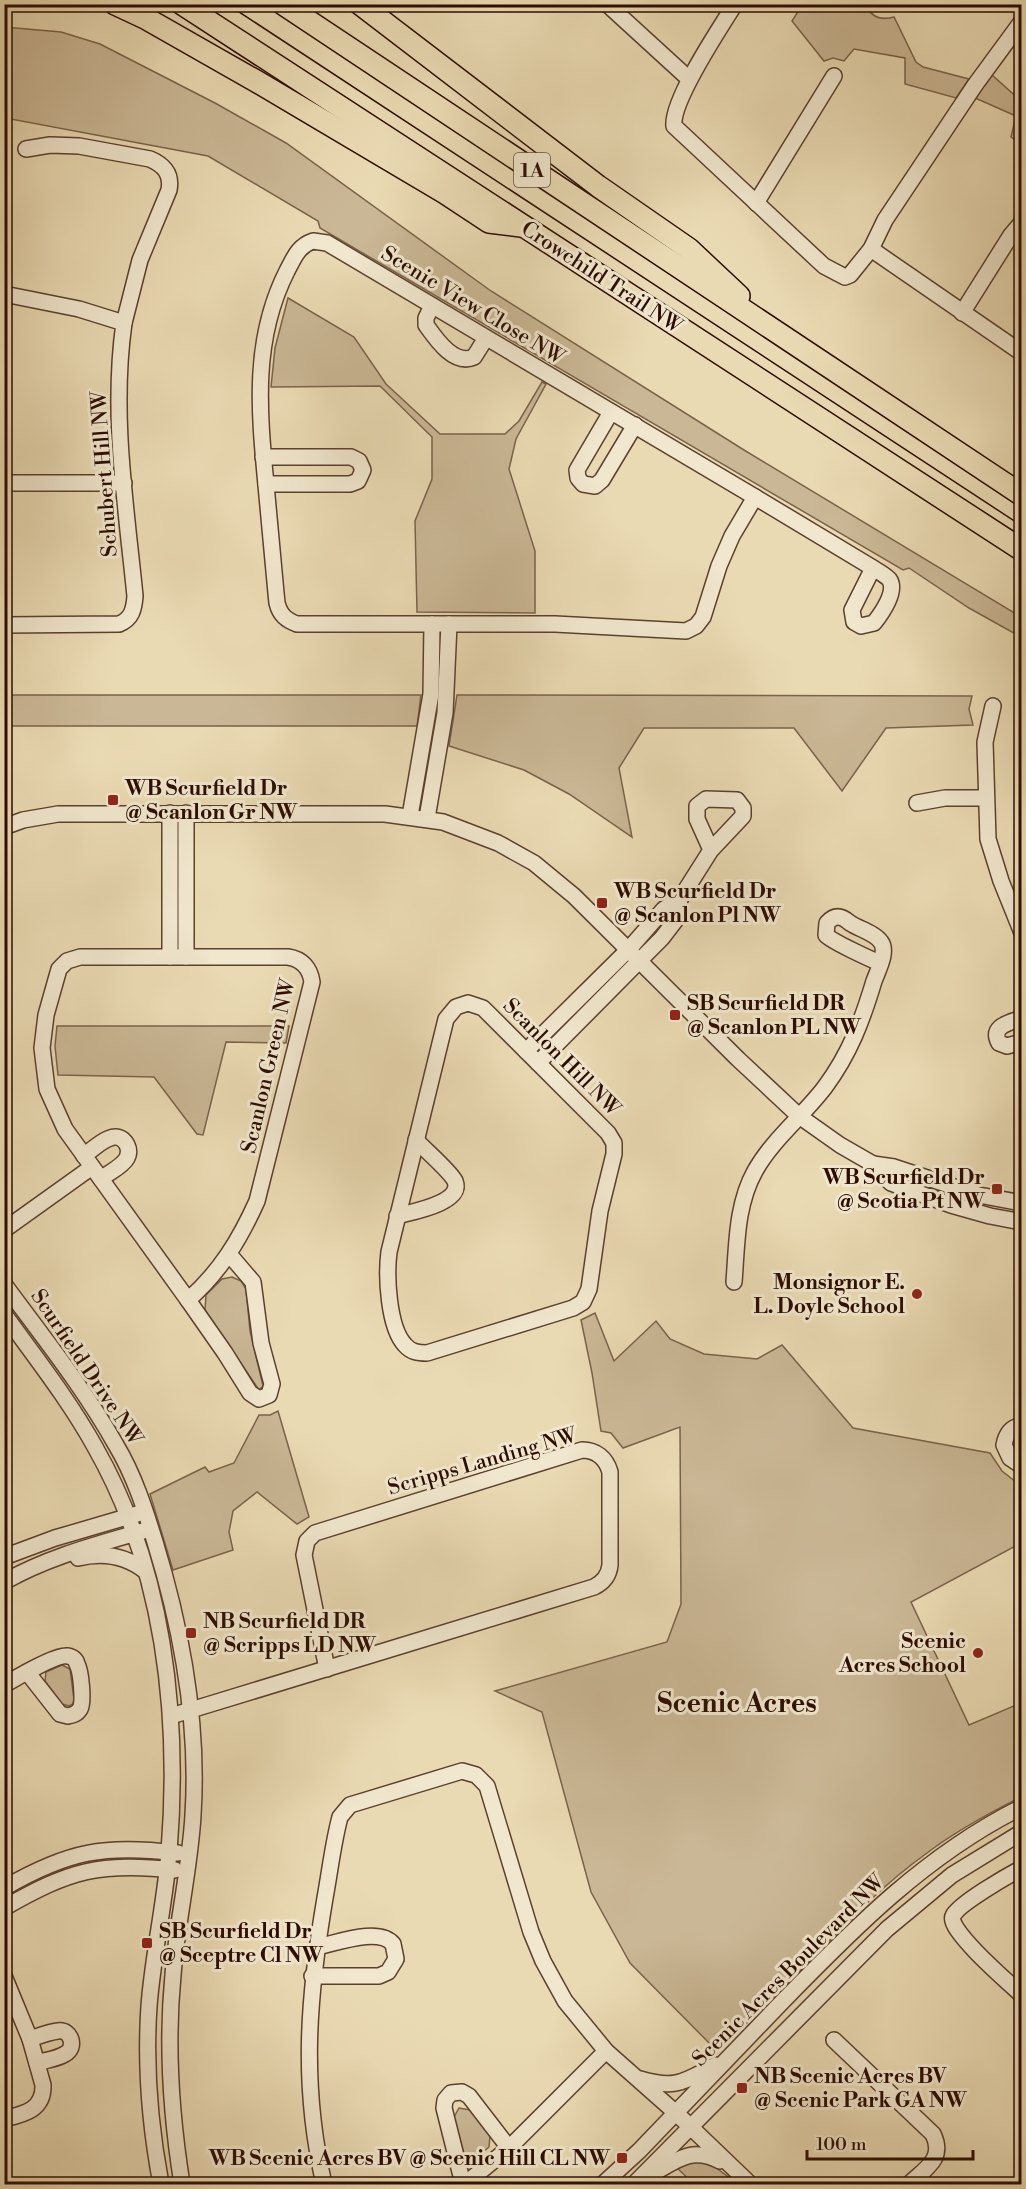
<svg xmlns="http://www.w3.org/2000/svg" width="1026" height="2189" viewBox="0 0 1026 2189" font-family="'Libre Bodoni',serif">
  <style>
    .green { fill: #cab795; stroke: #7a624b; stroke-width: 1.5 }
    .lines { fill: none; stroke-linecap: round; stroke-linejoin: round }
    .minor-casing { stroke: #5b402e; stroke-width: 18 }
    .highway-casing { stroke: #2b0c01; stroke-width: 24 }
    .minor { stroke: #f1e7ce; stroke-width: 15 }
    .highway { stroke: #eadab3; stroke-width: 21 }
    .tram { stroke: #2b0c01; stroke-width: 1.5 }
    .poi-dot { fill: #8f2418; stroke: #f1e7ce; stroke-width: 2 }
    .labels { text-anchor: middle; stroke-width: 6; stroke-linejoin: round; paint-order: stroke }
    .shield { fill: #f1e7ce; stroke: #664e3e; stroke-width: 1.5 }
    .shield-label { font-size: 20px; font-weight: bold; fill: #2b0c01 }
    .street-label { font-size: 21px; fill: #2b0c01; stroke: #f1e7ce }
    .poi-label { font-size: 21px; font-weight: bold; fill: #2b0c01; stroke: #f1e7ce; text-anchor: start }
    .district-label { font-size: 27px; font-weight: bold; fill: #2b0c01; stroke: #f1e7ce }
  </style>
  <rect width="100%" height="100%" fill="#eadab3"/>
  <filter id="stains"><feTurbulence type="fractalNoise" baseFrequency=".00333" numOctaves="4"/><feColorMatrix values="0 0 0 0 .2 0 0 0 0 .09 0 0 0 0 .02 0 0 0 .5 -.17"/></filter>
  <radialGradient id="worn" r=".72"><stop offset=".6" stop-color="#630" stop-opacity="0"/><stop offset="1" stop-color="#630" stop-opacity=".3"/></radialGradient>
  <g class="green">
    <path d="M 793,5 L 845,5 L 859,9 L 868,9 C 874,19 883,20 894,17 L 916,62 L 923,67 L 969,79 L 956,98 L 905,84 L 905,58 L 854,49 L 844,61 L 833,58 L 824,61 L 792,21 L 801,7 Z"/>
    <path d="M 4,27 L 61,32 L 100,44 L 215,103 L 286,143 L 491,291 L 744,450 L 1021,617 L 1021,637 L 969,608 L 909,568 L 903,570 L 320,228 L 318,221 L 208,156 L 5,118 Z"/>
    <path d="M 992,75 L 1021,101 L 1021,144 L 1011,137 L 1016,116 L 975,98 Z"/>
    <path d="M 288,298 L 354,337 L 386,384 L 440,434 L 505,434 L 519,421 L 542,382 L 546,384 L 516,439 L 509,469 L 535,551 L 535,613 L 417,612 L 415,521 L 432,479 L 432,437 L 380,386 L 271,387 L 275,348 Z"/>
    <path d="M 5,695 L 421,695 L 417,726 L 5,726 Z"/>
    <path d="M 457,695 L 972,696 L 969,709 L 973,725 L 886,728 L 842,791 L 794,728 L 644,728 L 619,768 L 632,837 L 569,794 L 524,770 L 449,746 Z"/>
    <path d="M 57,1026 L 289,1026 L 286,1043 L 226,1042 L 203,1135 L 197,1134 L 154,1077 L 58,1075 L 55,1046 Z"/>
    <path d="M 232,1277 L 241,1281 L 246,1289 L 250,1331 L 263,1386 L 259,1390 L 205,1310 L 206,1295 L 222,1279 Z"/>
    <path d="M 595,1313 L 614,1361 L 656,1321 L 670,1339 L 704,1354 L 757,1359 L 782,1345 L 853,1428 L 990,1453 L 1002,1471 L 1021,1486 L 1021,1543 L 911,1602 L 969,1725 L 1021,1703 L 1021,1797 C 989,1813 956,1831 927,1853 C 868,1895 822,1950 771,2001 C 754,2018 734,2033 716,2050 L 630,1963 L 591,1892 L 542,1712 L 495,1691 L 667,1642 L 681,1604 L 680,1427 L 623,1448 L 611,1433 L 601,1431 L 592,1373 L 581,1320 Z"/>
    <path d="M 278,1411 L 309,1517 L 297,1524 L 257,1492 L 233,1511 L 229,1532 L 233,1550 L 173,1570 L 150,1494 L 205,1467 L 209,1472 L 234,1463 L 259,1415 L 270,1415 Z"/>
    <path d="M 62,1665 L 70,1669 L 74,1699 L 73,1704 L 69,1706 L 62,1704 L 45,1681 L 46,1672 Z"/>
    <path d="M 459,2108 L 470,2110 L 490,2136 L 489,2147 C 480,2155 475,2160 464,2154 L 454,2117 Z"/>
    <path d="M 689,2161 L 708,2162 L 738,2184 L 694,2184 L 677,2168 Z"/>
  </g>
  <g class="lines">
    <g class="minor-casing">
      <g id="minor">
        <path d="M 607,4 L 689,79"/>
        <path d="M 735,4 C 720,28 671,101 674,126 L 824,266 L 845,277 L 850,275 L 871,249 L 885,220 L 975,85 L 1022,21"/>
        <path d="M 26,149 L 50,145 L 79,146 L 150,159 C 164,165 172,174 169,190 L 140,260 L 124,323"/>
        <path d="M 756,203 L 834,76"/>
        <path d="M 313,241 L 327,243 L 755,497 L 732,536 L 719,566 L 703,617 L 696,626 L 686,631 L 555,624 L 297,624 C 286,620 280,615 277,603 C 273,564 270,525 266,485 C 259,411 252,340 287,271 C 294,258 298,246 313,241 Z"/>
        <path d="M 871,249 L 1022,353"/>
        <path d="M 4,294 L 79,309 L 124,323 C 111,414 126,505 135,596 C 134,609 132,619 119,624 L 4,625"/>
        <path d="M 432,306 L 426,318 L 426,325 C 436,339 454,366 474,357 L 486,338"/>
        <path d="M 962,313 L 1011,235 L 1022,222"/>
        <path d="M 611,412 L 577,470 L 578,478 L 583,484 L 595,486 L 602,480 L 635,425"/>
        <path d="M 263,457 L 351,457 L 359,461 L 363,470 L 358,481 L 350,484 L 266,484"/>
        <path d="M 4,483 L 124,483"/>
        <path d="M 755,497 L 873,568 C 878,571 885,575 889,579 C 898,591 881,614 874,623 L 861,626 L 854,622 L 852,610 L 873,568"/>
        <path d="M 993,706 L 985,742 L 988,839 L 1001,881 L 1022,933"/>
        <path d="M 917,803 L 945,798 L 985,798"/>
        <path d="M 186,813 L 186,957"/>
        <path d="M 410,816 L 431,694 L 432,624"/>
        <path d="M 427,818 L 445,713 L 449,624"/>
        <path d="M 4,827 L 23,820 L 58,814 L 385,814 L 443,822 L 498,843 L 534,863 L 574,896 L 738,1059 L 799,1116 L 840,1145 L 873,1164 L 891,1183 L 951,1205 L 990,1216 L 1022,1222"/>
        <path d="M 80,957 L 288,957 C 302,959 310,968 312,982 L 257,1201 C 240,1239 220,1272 188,1300 L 65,1129 L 47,1089 L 42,1048 L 46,1015 L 59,969 L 67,961 Z"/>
        <path d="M 170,957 L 170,813"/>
        <path d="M 468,1003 L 483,1008 L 608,1133 L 614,1143 L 614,1154 L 600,1211 L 589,1289 L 583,1302 L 573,1308 L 427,1353 C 418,1353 411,1352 405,1345 C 388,1327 386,1275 389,1252 L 446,1019 L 456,1007 Z"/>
        <path d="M 1022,1018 C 1009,1023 990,1026 999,1043 L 1007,1046 L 1022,1042"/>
        <path d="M 526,1051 L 629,949 L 664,909 L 680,899"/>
        <path d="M 538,1063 L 662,938 L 675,921 L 680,899 L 711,850 L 743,816 L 743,808 L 737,800 L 706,799 L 697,806 L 697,819 L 711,850"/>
        <path d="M 84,1156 C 94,1148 117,1125 127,1145 C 129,1149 129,1154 127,1158 C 122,1167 108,1173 101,1179"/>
        <path d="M 873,1164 L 894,1167 L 979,1195 L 1022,1203"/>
        <path d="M 397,1216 C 411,1212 464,1203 455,1181 C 450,1171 425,1150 416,1140"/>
        <path d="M 4,1230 L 92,1167"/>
        <path d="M 734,1282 C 737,1245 736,1205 755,1171 C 773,1139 803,1116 825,1087 C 850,1053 862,1021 874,981 C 878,970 888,952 881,942 C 875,933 859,929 850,923 C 842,916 835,914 827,923 L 826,935 C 831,941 870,959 880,963"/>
        <path d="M 4,1284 C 43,1337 84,1388 116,1445 C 134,1475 145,1509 155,1542 C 182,1630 199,1722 193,1815 C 190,1869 177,1921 173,1975 C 166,2046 171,2115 182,2184"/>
        <path d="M 188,1300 L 225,1353 L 250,1393 L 259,1399 L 269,1395 L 272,1384 L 261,1343 L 253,1282 L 229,1254"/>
        <path d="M 4,1314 C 35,1357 69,1400 95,1447 C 164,1568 180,1714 169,1852 C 165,1903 153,1954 149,2006 C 145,2066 150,2126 161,2184"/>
        <path d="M 1022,1425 C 1011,1427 1006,1434 1004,1445 L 1010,1458 L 1022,1466"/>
        <path d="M 4,1557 L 55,1538 L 137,1514"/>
        <path d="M 78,1558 C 103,1552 125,1555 145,1571"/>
        <path d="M 4,1582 C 48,1557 95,1545 143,1531"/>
        <path d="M 4,1685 C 14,1679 57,1654 67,1656 C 71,1656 76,1659 77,1664 C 81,1671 84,1702 80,1709 C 77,1714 73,1715 68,1716 L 60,1714 L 27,1672"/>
        <path d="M 171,1716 L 204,1706 L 594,1587 C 604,1582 609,1575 610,1565 L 610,1472 C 606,1458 596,1450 582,1450 L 315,1533 L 307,1541 L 304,1555 L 327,1669"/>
        <path d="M 1022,1868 C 1009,1875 958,1904 953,1916 C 946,1929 1010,1984 1022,1995"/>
        <path d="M 4,1888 C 70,1850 103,1845 178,1853"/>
        <path d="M 4,1908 C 70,1870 100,1862 175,1870"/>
        <path d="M 4,1976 L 30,2039 L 43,2085 C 44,2110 24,2114 4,2119"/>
        <path d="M 312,1976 L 379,1976 L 388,1972 L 396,1959 L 393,1944 C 379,1927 337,1943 317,1947"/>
        <path d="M 30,2039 C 39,2036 49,2032 58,2031 C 71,2029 77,2048 65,2054 C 57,2059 46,2060 37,2063"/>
        <path d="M 834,2040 L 933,2134 C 945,2159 926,2168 909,2184"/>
        <path d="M 640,2079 C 677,2090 684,2081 716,2065"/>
        <path d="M 649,2176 C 676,2161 690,2146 720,2161"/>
        <path d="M 324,2184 C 301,2084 308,1998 325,1898 C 330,1871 333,1843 340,1817 L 350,1805 L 462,1771 L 476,1775 L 487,1786 L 531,1932 L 543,1961 L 565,2001 L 606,2051 L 676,2113 L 750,2184"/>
        <path d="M 463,2184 L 444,2108 L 445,2100 L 451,2093 L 462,2092 L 469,2096 L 509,2148"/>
        <path d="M 465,2184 L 509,2148 L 606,2051"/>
        <path d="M 603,2184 L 639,2151 C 687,2101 734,2052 782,2002 C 854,1928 927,1854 1022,1807"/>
        <path d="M 634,2184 L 887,1929 L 952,1875 L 1022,1832"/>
      </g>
    </g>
    <g class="highway-casing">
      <g id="highway">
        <path d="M 115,4 L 147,19 L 256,81 L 445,193 L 489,222 L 521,226"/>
        <path d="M 182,4 L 1022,550"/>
        <path d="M 283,4 L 1022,495"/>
        <path d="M 360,4 L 598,186 L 689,249 L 739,296"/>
      </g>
    </g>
    <use href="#minor" class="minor"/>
    <use href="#highway" class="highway"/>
    <path class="tram" d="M 227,4 L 1022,526"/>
  </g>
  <g class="poi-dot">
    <rect x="107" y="794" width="12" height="12" rx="3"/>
    <rect x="596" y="897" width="12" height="12" rx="3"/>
    <rect x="669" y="1009" width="12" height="12" rx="3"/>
    <rect x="991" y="1183" width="12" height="12" rx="3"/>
    <circle cx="917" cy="1294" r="6"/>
    <rect x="185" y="1627" width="12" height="12" rx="3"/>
    <circle cx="978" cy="1653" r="6"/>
    <rect x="141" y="1937" width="12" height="12" rx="3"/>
    <rect x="736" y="2082" width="12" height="12" rx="3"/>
    <rect x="616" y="2152" width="12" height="12" rx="3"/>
  </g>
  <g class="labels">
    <rect class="shield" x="514" y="153" width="36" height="34" rx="4.5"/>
    <g class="shield-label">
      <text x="532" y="177">1A</text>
    </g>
    <g class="street-label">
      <text transform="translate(602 277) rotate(33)" y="7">Crowchild Trail NW</text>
      <text transform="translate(473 305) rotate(31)" y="7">Scenic View Close NW</text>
      <text transform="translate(104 474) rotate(-94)" y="7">Schubert Hill NW</text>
      <text transform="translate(562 1057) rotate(45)" y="7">Scanlon Hill NW</text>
      <text transform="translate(268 1066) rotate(-77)" y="7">Scanlon Green NW</text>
      <text transform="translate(87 1367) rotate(56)" y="7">Scurfield Drive NW</text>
      <text transform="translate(482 1461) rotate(-16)" y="7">Scripps Landing NW</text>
      <text transform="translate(788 1970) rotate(-45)" y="7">Scenic Acres Boulevard NW</text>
    </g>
    <g class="poi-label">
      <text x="125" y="795">WB Scurfield Dr<tspan x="125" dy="24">@ Scanlon Gr NW</tspan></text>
      <text x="614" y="898">WB Scurfield Dr<tspan x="614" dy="24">@ Scanlon Pl NW</tspan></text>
      <text x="687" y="1010">SB Scurfield DR<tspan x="687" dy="24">@ Scanlon PL NW</tspan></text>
      <text x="985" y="1184" text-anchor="end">WB Scurfield Dr<tspan x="985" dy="24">@ Scotia Pt NW</tspan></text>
      <text x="905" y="1289" text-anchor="end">Monsignor E.<tspan x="905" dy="24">L. Doyle School</tspan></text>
      <text x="203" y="1628">NB Scurfield DR<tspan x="203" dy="24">@ Scripps LD NW</tspan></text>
      <text x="966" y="1648" text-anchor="end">Scenic<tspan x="966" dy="24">Acres School</tspan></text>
      <text x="159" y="1938">SB Scurfield Dr<tspan x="159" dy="24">@ Sceptre Cl NW</tspan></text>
      <text x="754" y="2083">NB Scenic Acres BV<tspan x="754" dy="24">@ Scenic Park GA NW</tspan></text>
      <text x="610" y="2165" text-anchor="end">WB Scenic Acres BV @ Scenic Hill CL NW</text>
    </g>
    <g class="district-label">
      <text x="737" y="1712">Scenic Acres</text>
    </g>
  </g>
  <rect width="1026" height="2189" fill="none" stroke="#eadab3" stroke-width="24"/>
  <rect x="6" y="6" width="1014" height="2177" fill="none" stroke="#2b0c01" stroke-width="3"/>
  <rect x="12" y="12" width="1002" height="2165" fill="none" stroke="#2b0c01" stroke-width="1.5"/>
  <path d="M807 2150v9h166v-9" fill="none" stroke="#2b0c01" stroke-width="3"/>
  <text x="816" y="2150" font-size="18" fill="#2b0c01" stroke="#f1e7ce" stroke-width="4.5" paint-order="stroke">100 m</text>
  <rect width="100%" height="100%" filter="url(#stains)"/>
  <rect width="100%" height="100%" fill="url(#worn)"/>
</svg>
